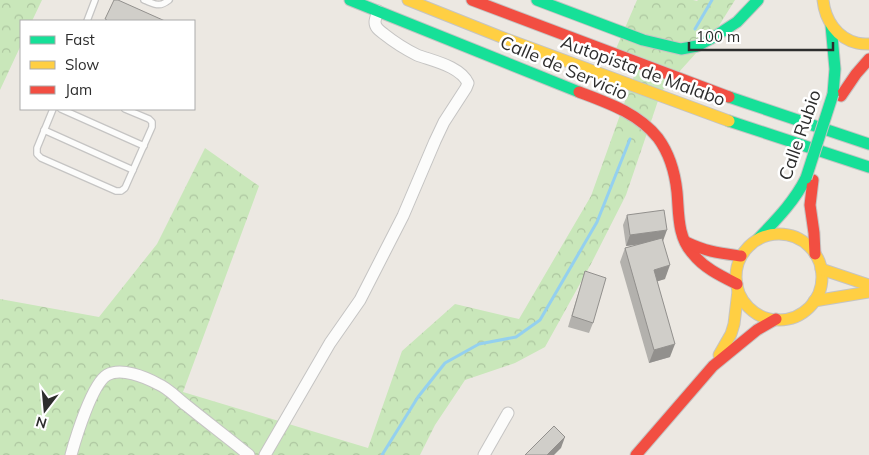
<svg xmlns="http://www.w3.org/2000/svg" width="869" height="455" viewBox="0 0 869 455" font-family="Mulish,sans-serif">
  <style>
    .forest { fill: url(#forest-crowns) }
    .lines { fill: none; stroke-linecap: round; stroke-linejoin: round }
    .stream { stroke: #94d0ef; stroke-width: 3 }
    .lane-casing { stroke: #c5c4c3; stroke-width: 8 }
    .street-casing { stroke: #c5c4c3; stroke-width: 13 }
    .fast-casing { stroke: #c5c4c3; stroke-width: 13 }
    .slow-casing { stroke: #c5c4c3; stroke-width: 13 }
    .jam-casing { stroke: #c5c4c3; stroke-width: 13 }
    .lane { stroke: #fcfcfb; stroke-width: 5.5 }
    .street { stroke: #fcfcfb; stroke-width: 11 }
    .fast { stroke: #16e098; stroke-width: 11 }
    .slow { stroke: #ffcf43; stroke-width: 11 }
    .jam { stroke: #f24e42; stroke-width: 11 }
    .fast-bridge-casing { stroke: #c5c4c3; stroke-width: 13; stroke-linecap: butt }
    .fast-bridge { stroke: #16e098; stroke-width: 11 }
    .wall { fill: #b3b1ad }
    .shaded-wall { fill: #92908d }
    .building { fill: #d0cec9; stroke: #92908d }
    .labels { text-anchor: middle; stroke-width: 5; stroke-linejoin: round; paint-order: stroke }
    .street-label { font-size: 18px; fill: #2d2d2d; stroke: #fff }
  </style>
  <defs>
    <pattern id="forest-crowns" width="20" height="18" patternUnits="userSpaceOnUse" patternTransform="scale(1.25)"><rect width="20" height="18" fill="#c9e7ba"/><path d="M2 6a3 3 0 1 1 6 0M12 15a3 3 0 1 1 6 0" fill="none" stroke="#adc6a0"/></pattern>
  </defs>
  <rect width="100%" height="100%" fill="#ece8e2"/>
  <g class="forest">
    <path d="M 0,0 L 42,0 L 32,21 L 21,21 L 21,45 L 0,90 Z"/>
    <path d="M 637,0 L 693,0 L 697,1 L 698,0 L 735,0 L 715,32 L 661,92 L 626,195 L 592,262 L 545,347 L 515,363 L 465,380 L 435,425 L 420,455 L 0,455 L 0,299 L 99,317 L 157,244 L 205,148 L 259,186 L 183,392 L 368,448 L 402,351 L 455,304 L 519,319 L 591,196 L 634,76 L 609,65 Z"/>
  </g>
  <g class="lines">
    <g class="stream">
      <path d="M 695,29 L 712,0"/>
      <path d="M 382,455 L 418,397 L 445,363 L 479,344 L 516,337 L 540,320 L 597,222 L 630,139"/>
    </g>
    <g class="lane-casing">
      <g id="lane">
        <path d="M 144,0 C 155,4 159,8 169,0"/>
        <path d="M 87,21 L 95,0"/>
        <path d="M 53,109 L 37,148 L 37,154 L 41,158 L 116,191 L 121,191 L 125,188 L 152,127 L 152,122 L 149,119 L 125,109"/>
        <path d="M 61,109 L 144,146"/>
        <path d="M 44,130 L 133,170"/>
      </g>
    </g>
    <g class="street-casing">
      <g id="street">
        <path d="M 71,455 C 76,437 92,384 107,375 C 121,367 145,377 158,384 C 168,388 177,398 186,405 C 207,422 228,438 249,455"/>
        <path d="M 265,455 L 330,343 L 360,300 L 403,216 L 435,141 L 444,122 L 466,88 L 468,83 C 460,66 433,61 417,55 C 405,49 394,42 384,34 C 380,31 375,28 375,22 C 375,19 377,14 378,11"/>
        <path d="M 484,455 L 508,413"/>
      </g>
    </g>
    <g class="fast-casing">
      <g id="fast">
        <path d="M 350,0 L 579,92"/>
        <path d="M 537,0 L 643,40 L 681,49 L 697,46 L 714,37 L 737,22 L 758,0"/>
        <path d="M 831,25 L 835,69 L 833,94"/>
        <path d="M 729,97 L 869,144"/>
        <path d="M 729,121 L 869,167"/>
        <path d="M 758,239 C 776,220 794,202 806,178"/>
      </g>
    </g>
    <g class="slow-casing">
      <g id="slow">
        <path d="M 408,0 L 501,37 L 729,121"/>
        <path d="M 823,0 C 825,20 837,38 857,43 C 861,44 865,44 869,44"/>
        <circle cx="779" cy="277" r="43"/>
        <path d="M 821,269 L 869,285"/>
        <path d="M 814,301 L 869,292"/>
        <path d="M 719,355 L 731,334 L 734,324 L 738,291"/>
      </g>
    </g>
    <g class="jam-casing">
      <g id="jam">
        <path d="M 472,0 L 729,97"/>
        <path d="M 579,92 C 608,103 638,113 658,138 C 669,153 675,173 677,192 C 679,213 677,237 693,254 C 704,268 721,276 737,284"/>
        <path d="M 841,96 L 856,74 L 869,59"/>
        <path d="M 813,180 L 810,205 L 814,233 L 815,254"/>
        <path d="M 686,242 C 707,252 719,253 741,256"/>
        <path d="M 636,455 L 713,366 L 757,330 L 776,319"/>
      </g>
    </g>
    <use href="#lane" class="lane"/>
    <use href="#street" class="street"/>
    <use href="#fast" class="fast"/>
    <use href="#slow" class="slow"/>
    <use href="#jam" class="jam"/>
    <g class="fast-bridge-casing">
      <path id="fast-bridge" d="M 806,178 L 833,94"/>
    </g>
    <use href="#fast-bridge" class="fast-bridge"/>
  </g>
  <g class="wall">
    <path d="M 627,215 L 663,241 L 662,241 L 665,279 L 657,281 L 670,357 L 649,363 L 620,262 L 625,248 L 642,244 L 626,246 L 623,225 Z"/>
    <path d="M 585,271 L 593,323 L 589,333 L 568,327 Z"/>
  </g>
  <g class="shaded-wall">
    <path d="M 667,230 L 663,241 L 626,246 L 630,235 Z"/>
    <path d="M 670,265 L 665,279 L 649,284 L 654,270 Z"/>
    <path d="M 675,344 L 670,357 L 649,363 L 654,350 Z"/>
    <path d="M 565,437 L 561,448 L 554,455 L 547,455 Z"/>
  </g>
  <g class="building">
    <path d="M 114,0 L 118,0 L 165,21 L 106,21 L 107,20 L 105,19 Z"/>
    <path d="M 664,210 L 667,230 L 630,235 L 627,215 Z"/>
    <path d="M 662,238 L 670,265 L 654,270 L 675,344 L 654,350 L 625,248 Z"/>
    <path d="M 585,271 L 606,278 L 593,323 L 572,316 Z"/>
    <path d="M 554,426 L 565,437 L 547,455 L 525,455 Z"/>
  </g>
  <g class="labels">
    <g class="street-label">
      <text transform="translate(564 68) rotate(23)" y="6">Calle de Servicio</text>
      <text transform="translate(643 71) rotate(20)" y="6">Autopista de Malabo</text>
      <text transform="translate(800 135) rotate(-71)" y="6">Calle Rubio</text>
    </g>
  </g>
  <rect x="20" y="20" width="175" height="90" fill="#ffffff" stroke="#ababab"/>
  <rect x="30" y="36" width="25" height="8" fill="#16e098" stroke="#ababab"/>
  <text x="65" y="45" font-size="15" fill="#2d2d2d">Fast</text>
  <rect x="30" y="61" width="25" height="8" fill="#ffcf43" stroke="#ababab"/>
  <text x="65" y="70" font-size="15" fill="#2d2d2d">Slow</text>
  <rect x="30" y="86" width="25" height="8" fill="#f24e42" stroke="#ababab"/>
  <text x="65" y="95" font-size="15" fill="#2d2d2d">Jam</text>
  <g transform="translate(45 410) rotate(196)" stroke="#ffffff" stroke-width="4" paint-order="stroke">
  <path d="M0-4L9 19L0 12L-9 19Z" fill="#2d2d2d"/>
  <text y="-8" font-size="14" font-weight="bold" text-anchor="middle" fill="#2d2d2d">N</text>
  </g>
  <path d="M689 42v8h144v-8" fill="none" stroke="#2d2d2d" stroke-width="2.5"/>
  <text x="696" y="42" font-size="15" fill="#2d2d2d" stroke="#ffffff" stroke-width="4" paint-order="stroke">100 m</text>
</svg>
